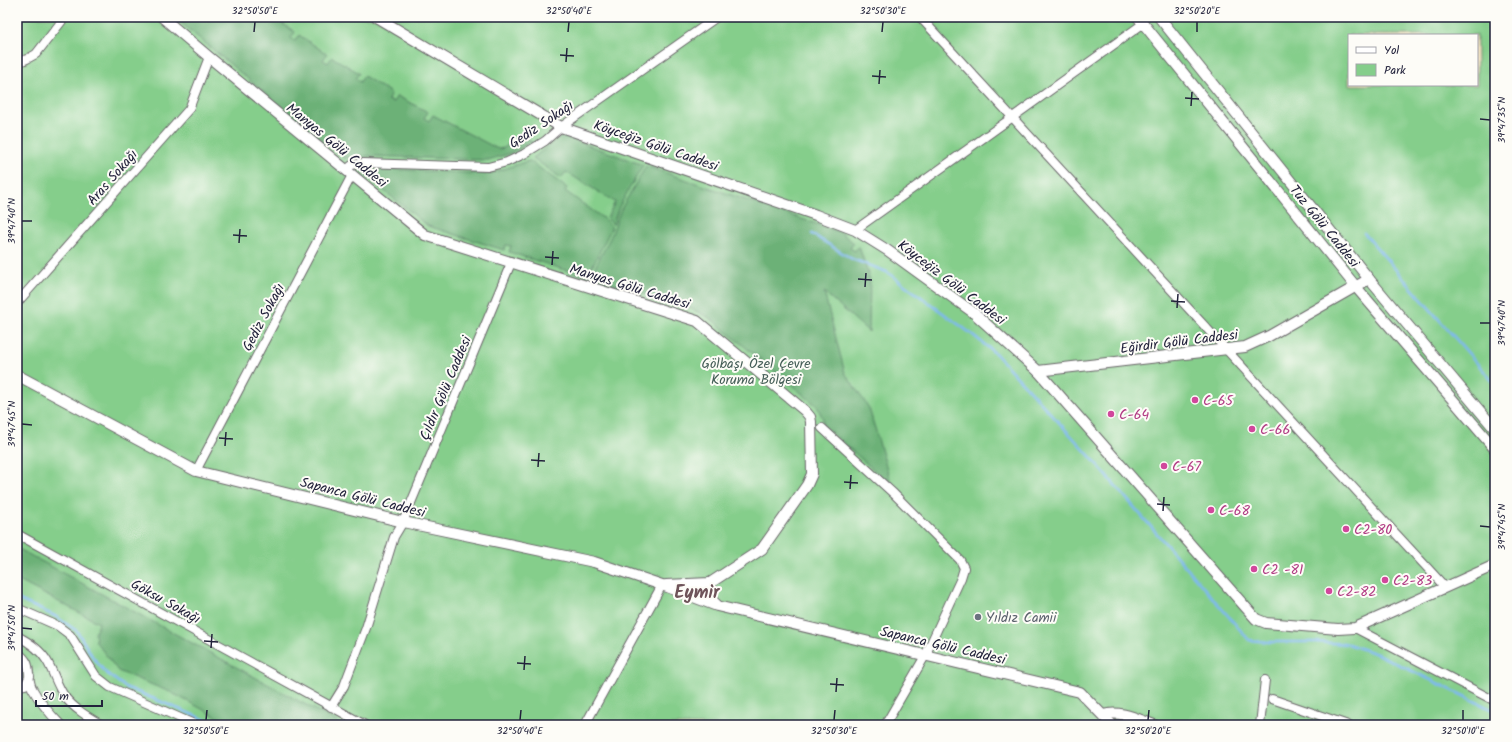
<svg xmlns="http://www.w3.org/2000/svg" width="1512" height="742" viewBox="0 0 1512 742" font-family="Kalam,sans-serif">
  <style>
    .green { fill: #85ce8b; stroke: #547863; fill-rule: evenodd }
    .forest { fill: #6cb177; stroke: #476a59 }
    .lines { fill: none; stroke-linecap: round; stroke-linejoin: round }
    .stream { stroke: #7fb8f0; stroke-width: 2.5 }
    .minor-casing { stroke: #696468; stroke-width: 10 }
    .tertiary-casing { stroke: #696468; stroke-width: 12 }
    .minor { stroke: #fff; stroke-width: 8 }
    .tertiary { stroke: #fff; stroke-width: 10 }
    .ticks { fill: none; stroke: #22223b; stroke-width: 1.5 }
    .hotel-dot { fill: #d1479c; stroke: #fdfcf7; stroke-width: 1.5 }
    .worship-dot { fill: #6b7280; stroke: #fdfcf7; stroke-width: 1.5 }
    .labels { text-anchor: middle; stroke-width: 4; stroke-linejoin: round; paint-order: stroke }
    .street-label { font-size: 14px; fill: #22223b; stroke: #fdfcf7 }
    .park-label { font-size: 14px; fill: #455e57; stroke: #fdfcf7 }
    .hotel-label { font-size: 14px; fill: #b23c85; stroke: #fdfcf7; text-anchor: start }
    .worship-label { font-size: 14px; fill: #5b616d; stroke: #fdfcf7; text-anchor: start }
    .district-label { font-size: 18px; font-weight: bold; fill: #6e5359; stroke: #fdfcf7 }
    .neatline { fill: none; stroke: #22223b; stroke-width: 1.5 }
    .ticks-label { font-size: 10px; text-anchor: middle; fill: #22223b }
  </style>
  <rect width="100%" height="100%" fill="#fdfcf7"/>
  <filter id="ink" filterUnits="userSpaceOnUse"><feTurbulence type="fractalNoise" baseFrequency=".025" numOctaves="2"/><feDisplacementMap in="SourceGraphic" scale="8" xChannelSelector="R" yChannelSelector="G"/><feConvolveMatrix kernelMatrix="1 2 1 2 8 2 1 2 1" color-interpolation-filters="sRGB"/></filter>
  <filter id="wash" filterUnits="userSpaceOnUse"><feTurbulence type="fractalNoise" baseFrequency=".012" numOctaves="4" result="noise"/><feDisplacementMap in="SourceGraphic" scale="16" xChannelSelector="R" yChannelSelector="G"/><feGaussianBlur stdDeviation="0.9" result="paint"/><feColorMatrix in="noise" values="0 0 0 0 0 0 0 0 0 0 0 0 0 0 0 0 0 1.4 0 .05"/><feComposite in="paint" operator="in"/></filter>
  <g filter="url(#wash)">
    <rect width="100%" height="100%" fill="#eedebd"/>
    <path class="green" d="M 17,17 L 1495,17 L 1495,725 L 17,725 ZM 1349,35 L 1477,35 L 1477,85 L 1349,85 Z"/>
    <g class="forest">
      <path d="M 174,17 L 266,17 L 264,20 L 269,23 L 273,17 L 295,32 L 291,38 L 295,41 L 299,35 L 327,54 L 323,60 L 328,63 L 332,57 L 359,73 L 355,79 L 360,82 L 364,76 L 391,93 L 388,100 L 393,102 L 397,96 L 428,112 L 424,118 L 429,121 L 433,115 L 498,149 L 504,148 L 520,134 L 522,134 L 532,142 L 508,154 L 488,160 L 370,156 L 344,158 L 297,120 Z"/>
      <path d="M 559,137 L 566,137 L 643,165 L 619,207 L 613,225 L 607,218 L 615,202 L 566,172 L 561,178 L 533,158 Z"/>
      <path d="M 530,161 L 567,188 L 565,191 L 603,218 L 612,227 L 587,277 L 509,252 L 511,246 L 506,245 L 504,250 L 428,226 L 361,172 L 388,169 L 489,174 L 525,162 Z"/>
      <path d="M 646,166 L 840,232 L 854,243 L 850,248 L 855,251 L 859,246 L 870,280 L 869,332 L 824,292 L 845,373 L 869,408 L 892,486 L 823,425 L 823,419 L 817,406 L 710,318 L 692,309 L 590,277 L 611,236 L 621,209 Z"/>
      <path d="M 17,548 L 343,725 L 232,725 L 170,692 L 118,671 L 96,642 L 95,633 L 99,623 L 17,580 Z"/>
    </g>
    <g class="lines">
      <g class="stream">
        <path d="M 1364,233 L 1495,384"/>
        <path d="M 812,234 L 852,259 L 887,272 L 973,335 L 996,354 L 1088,454 L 1249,640 L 1269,642 L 1315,642 L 1348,644 L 1377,654 L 1495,711"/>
        <path d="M 17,599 L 55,616 L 77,631 L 92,656 L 105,672 L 125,687 L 218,725"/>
      </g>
    </g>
  </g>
  <g filter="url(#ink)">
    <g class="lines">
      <g class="minor-casing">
        <g id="minor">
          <path d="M 920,17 L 1445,587"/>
          <path d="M 17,63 L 27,59 L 36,54 L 65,17"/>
          <path d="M 346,170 L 352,165 L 363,163 L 488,167 L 507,162 L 524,154 L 545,141 L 561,127 L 717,17"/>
          <path d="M 855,230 L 1144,23"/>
          <path d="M 17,303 L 189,109 L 209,57"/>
          <path d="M 822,428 L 894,494 L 960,560 L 964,568 L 961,578 L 925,656 L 885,725"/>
          <path d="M 196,471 L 352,175"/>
          <path d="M 17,534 L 365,725"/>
          <path d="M 17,608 L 58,626 L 70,635 L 96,676 L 110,687 L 196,725"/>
          <path d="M 1355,628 L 1495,701"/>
          <path d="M 17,636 C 29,642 40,649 47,661 C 54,673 57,686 65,697 C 74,709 90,718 102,725"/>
          <path d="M 17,652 C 35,665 25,672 32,688 C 39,701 50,714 61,725"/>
          <path d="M 17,686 L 25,685 L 30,676"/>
          <path d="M 1272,699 L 1348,725"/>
          <path d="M 331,707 L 344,686 L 366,628 L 394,537 L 403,522 L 511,263"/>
          <path d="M 585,725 L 662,585"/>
          <path d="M 1260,725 L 1265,680"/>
        </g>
      </g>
      <g class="tertiary-casing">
        <g id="tertiary">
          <path d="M 162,17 L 209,57 L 425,235 L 697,321 L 805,411 L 810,417 L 811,422 L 812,474 L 807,485 L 762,549 L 710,583 L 666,585"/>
          <path d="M 376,17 L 561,127 L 816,215 L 855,230 L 887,250 L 974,313 L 1038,371 L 1256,619 L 1266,623 L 1338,629 L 1355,628 L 1495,565"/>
          <path d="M 1138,17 L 1356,287 L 1495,449"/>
          <path d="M 1159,17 L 1369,279 L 1495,429"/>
          <path d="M 1038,371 L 1245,347 L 1269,336 L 1369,279"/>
          <path d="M 17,375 L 196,471 L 403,522 L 594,562 L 662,585 L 717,606 L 1080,692 L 1112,725"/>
          <path d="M 710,583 C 707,593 709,598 717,605"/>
          <path d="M 1103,715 C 1121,710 1137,719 1154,725"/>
        </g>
      </g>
      <use href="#minor" class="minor"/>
      <use href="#tertiary" class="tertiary"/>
    </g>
  </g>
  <path class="ticks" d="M 254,32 L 255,22M 568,32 L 569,22M 882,32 L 883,22M 1197,32 L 1197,22M 560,55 L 574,56M 566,62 L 567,48M 872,76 L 886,77M 879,84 L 880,70M 1185,98 L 1199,99M 1191,106 L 1192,92M 1480,119 L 1490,120M 22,221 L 32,221M 233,235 L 247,236M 239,243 L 240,229M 545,257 L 559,258M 552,265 L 553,251M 858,279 L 872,280M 865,287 L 866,273M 1171,301 L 1185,302M 1177,308 L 1178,294M 1480,323 L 1490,323M 22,424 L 32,425M 219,438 L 233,439M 225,446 L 226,432M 531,460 L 545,461M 538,467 L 539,453M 844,482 L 858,483M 850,489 L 851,475M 1157,504 L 1170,505M 1163,511 L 1164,497M 1480,526 L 1490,527M 22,628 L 32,629M 204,641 L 218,642M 211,648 L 212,634M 517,663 L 531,664M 524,670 L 525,656M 830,684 L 844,685M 836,692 L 837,678M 206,720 L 207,710M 520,720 L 521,710M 834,720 L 835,710M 1148,720 L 1149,710M 1463,720 L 1463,710"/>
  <g class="hotel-dot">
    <circle cx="1195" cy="400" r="4"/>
    <circle cx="1111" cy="414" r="4"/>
    <circle cx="1252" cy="429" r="4"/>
    <circle cx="1164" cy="466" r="4"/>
    <circle cx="1211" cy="510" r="4"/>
    <circle cx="1346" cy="529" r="4"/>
    <circle cx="1254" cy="569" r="4"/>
    <circle cx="1385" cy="580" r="4"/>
    <circle cx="1329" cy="591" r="4"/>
  </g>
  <circle class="worship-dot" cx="978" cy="617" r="4"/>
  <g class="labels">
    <g class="street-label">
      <text transform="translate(541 124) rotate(-34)" y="5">Gediz Sokağı</text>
      <text transform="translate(337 145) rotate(39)" y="5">Manyas Gölü Caddesi</text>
      <text transform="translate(656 145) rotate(19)" y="5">Köyceğiz Gölü Caddesi</text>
      <text transform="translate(112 177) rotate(-49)" y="5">Aras Sokağı</text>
      <text transform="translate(1325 226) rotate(51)" y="5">Tuz Gölü Caddesi</text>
      <text transform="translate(952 282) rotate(37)" y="5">Köyceğiz Gölü Caddesi</text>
      <text transform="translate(630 286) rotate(17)" y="5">Manyas Gölü Caddesi</text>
      <text transform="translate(263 317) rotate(-62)" y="5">Gediz Sokağı</text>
      <text transform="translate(1179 341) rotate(-7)" y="5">Eğirdir Gölü Caddesi</text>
      <text transform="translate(445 388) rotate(-67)" y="5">Çıldır Gölü Caddesi</text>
      <text transform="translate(363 497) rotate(14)" y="5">Sapanca Gölü Caddesi</text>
      <text transform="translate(166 601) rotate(29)" y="5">Göksu Sokağı</text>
      <text transform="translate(943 645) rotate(13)" y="5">Sapanca Gölü Caddesi</text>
    </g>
    <g class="park-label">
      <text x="756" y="368">Gölbaşı Özel Çevre<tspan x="756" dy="16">Koruma Bölgesi</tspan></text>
    </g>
    <g class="hotel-label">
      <text x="1203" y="405">C-65</text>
      <text x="1119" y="419">C-64</text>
      <text x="1260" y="434">C-66</text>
      <text x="1172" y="471">C-67</text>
      <text x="1219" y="515">C-68</text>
      <text x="1354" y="534">C2-80</text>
      <text x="1262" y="574">C2 -81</text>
      <text x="1393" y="585">C2-83</text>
      <text x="1337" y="596">C2-82</text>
    </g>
    <g class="worship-label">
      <text x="986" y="622">Yıldız Camii</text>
    </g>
    <g class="district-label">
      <text x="697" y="598">Eymir</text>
    </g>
  </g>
  <rect width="1512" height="742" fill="none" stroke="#fdfcf7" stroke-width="44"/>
  <rect x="1348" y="34" width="130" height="52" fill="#fdfcf7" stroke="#a5a5ac"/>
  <rect x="1356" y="47" width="20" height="6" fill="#ffffff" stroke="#a5a5ac"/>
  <text x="1384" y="54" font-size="12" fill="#22223b">Yol</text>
  <rect x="1356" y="64" width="20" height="12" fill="#85ce8b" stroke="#a5a5ac"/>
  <text x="1384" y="74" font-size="12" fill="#22223b">Park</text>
  <path d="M36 700v6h66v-6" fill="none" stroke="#22223b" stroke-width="2"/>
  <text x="42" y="700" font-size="12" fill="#22223b" stroke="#fdfcf7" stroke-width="3" paint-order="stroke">50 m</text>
  <rect x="22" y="22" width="1468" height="698" class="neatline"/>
  <g class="ticks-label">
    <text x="255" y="14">32°50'50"E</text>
    <text x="569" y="14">32°50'40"E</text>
    <text x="883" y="14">32°50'30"E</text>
    <text x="1197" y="14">32°50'20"E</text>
    <text transform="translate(1501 120) rotate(-90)" y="4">39°47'35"N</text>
    <text transform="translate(11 221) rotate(-90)" y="4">39°47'40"N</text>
    <text transform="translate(1501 323) rotate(-90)" y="4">39°47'40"N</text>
    <text transform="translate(11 424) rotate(-90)" y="4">39°47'45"N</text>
    <text transform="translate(1501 527) rotate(-90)" y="4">39°47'45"N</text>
    <text transform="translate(11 628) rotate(-90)" y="4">39°47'50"N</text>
    <text x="206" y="734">32°50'50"E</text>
    <text x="520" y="734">32°50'40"E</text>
    <text x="834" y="734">32°50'30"E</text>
    <text x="1148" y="734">32°50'20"E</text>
    <text x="1463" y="734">32°50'10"E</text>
  </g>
</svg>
